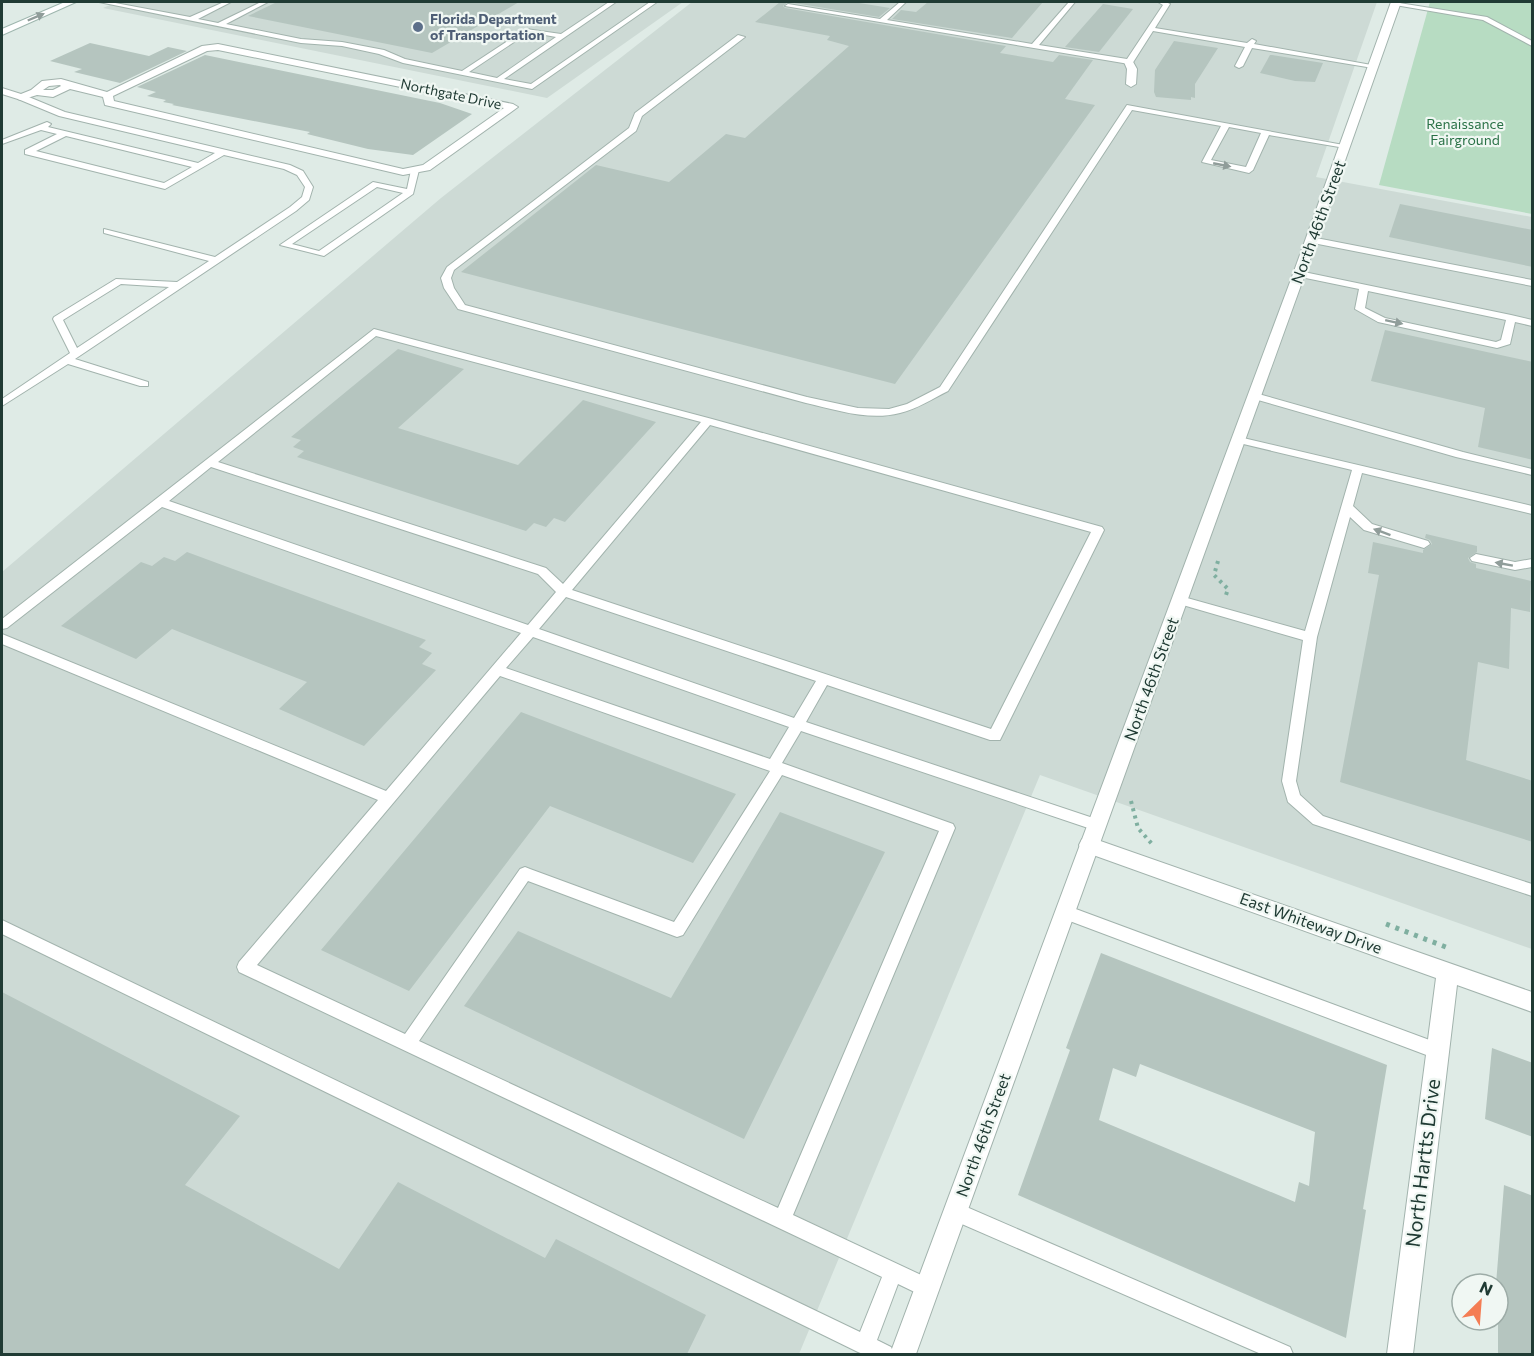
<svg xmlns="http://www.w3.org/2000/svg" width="1534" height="1356" viewBox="0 0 1534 1356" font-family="Commissioner,sans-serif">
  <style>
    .built { fill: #cddad5 }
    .green { fill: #b7dcc2 }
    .building { fill: #b5c5bf; fill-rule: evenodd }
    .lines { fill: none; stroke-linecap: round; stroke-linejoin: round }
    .service-casing { stroke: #a2b3ad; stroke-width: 2 }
    .minor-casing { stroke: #a2b3ad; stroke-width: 2 }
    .tertiary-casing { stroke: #a2b3ad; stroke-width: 2 }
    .secondary-casing { stroke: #9eb6ae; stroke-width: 2 }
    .path-far1 { stroke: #7fafa0; stroke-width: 4; stroke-dasharray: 3 4.5; stroke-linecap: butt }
    .path { stroke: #7fafa0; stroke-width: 5; stroke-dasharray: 4 6; stroke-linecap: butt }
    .service { fill: #fff; fill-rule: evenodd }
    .minor { fill: #fff; fill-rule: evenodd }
    .tertiary { fill: #fff; fill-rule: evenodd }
    .secondary { fill: #fff; fill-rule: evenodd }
    .oneway { fill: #909d9a }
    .service-dot { fill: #5c6f8a; stroke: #f0f7f3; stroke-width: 2 }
    .labels { text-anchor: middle; stroke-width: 4.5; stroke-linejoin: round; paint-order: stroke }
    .far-service-label { font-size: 14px; font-weight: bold; fill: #4e5e75; stroke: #f0f7f3; text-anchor: start }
    .far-street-label { font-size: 14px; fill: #203b34; stroke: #f0f7f3 }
    .far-park-label { font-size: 14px; fill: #2a7247; stroke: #f0f7f3 }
    .street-label { font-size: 16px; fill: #203b34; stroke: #f0f7f3 }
    .near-street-label { font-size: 20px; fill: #203b34; stroke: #f0f7f3 }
  </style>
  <rect width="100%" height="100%" fill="#dfebe6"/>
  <g class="built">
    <path d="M 117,2 L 683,2 L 547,98 L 103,8 Z"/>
    <path d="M 692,2 L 1377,2 L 1316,177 L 1532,217 L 1532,949 L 1040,775 L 799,1354 L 2,1354 L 2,572 L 441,198 Z"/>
  </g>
  <path class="green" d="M 1430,2 L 1532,2 L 1532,214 L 1379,185 Z"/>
  <g class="building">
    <path d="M 277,2 L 519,2 L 432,53 L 248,16 Z"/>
    <path d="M 780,2 L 853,2 L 890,8 L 879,17 L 788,2 L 783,6 L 785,8 L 1006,46 L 1000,53 L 1053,62 L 1059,55 L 1093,60 L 1065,99 L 1095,105 L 895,384 L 461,272 L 596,165 L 669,182 L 726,134 L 745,138 L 849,46 L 827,40 L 830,36 L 755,22 Z"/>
    <path d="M 928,2 L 1043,2 L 1012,38 L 892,19 L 901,10 L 916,12 Z"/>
    <path d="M 1103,4 L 1133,9 L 1099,52 L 1065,47 Z"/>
    <path d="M 1174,41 L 1218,48 L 1195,84 L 1195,98 L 1191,97 L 1191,100 L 1156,97 L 1154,92 L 1155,70 Z"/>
    <path d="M 90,43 L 149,56 L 168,47 L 187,51 L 120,83 L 74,72 L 82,69 L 50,61 Z"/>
    <path d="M 205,55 L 440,103 L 472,114 L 413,155 L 368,149 L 307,134 L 310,132 L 172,105 L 174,104 L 163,102 L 166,100 L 147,96 L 156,92 L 137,87 Z"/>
    <path d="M 1270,55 L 1272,55 L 1323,63 L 1315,82 L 1295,81 L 1260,73 Z"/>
    <path d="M 1400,204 L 1533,230 L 1533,267 L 1389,237 Z"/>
    <path d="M 1385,330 L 1533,362 L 1533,460 L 1478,447 L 1485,408 L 1371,381 Z"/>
    <path d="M 398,349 L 464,369 L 398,428 L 518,465 L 583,400 L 656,422 L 565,522 L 554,518 L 546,527 L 534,523 L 526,531 L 297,457 L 304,451 L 293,447 L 301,440 L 291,437 Z"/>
    <path d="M 1426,534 L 1477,546 L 1477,552 L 1468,558 L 1470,562 L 1476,564 L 1476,568 L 1531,581 L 1530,612 L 1511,608 L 1509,669 L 1478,662 L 1466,760 L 1533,781 L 1533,842 L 1340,782 L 1379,575 L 1368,573 L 1373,542 L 1423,553 L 1423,550 L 1432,544 L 1430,540 L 1425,538 Z"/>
    <path d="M 187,552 L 426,640 L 419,647 L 432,653 L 422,664 L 436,670 L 364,746 L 279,709 L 307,682 L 172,629 L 136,659 L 61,626 L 141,562 L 152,566 L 164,557 L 175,561 Z"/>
    <path d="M 521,712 L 736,794 L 693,863 L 550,806 L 409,991 L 321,950 Z"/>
    <path d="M 780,812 L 885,852 L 744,1139 L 464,1006 L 518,931 L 671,998 Z"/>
    <path d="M 1101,953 L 1387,1065 L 1363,1209 L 1366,1210 L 1346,1338 L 1018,1195 L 1070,1050 L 1066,1048 ZM 1140,1064 L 1315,1132 L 1309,1186 L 1299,1182 L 1295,1202 L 1099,1120 L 1113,1068 L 1136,1077 Z"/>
    <path d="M 2,992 L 240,1116 L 185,1185 L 339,1269 L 398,1182 L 545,1258 L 556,1239 L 706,1315 L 687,1354 L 2,1354 Z"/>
    <path d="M 1492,1048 L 1533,1063 L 1533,1137 L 1485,1119 Z"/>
    <path d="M 1504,1185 L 1533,1196 L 1533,1354 L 1498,1354 L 1498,1284 L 1496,1284 Z"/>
  </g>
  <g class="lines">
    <g class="service-casing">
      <g id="service">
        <path d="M 99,2 L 110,2 L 190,17 L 224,2 L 231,2 L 198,19 L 218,23 L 261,2 L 268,2 L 226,24 L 301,39 L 342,42 L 384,50 L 405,59 L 462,71 L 526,29 L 561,34 L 609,2 L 616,2 L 504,79 L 531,84 L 650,2 L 657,2 L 532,89 L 403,63 L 379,54 L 342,46 L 301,43 ZM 529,32 L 556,37 L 497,78 L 469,72 Z"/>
        <path d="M 900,2 L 906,2 L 887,20 L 1032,44 L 1069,2 L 1075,2 L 1039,45 L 1127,59 L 1163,5 L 1158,2 L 1166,2 L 1170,4 L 1155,28 L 1247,43 L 1252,39 L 1256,41 L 1254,44 L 1377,66 L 1373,68 L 1252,48 L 1243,66 L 1239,68 L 1235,66 L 1245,47 L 1153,31 L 1132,64 L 1129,64 L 785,6 L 788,4 L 880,19 Z"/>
        <path d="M 1393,2 L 1487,17 L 1532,41 L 1532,46 L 1483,20 L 1395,5 L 1392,3 Z"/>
        <path d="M 738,35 L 745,37 L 642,116 L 636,131 L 454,270 L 451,278 L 454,288 L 465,305 L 807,397 L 858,408 L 889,409 L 907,404 L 940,387 L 1127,105 L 1349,146 L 1345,148 L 1269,135 L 1253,170 L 1249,173 L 1202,162 L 1221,126 L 1132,110 L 948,391 C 932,399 917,409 900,413 C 869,421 836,410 806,403 L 458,309 L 444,288 L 441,278 L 447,267 L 629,128 L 635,113 ZM 1229,127 L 1261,133 L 1246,167 L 1211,160 Z"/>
        <path d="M 18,95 L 24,95 L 65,112 L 290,165 L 303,171 L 313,187 L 309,200 L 296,211 L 75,359 L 148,382 L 148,386 L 140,386 L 68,364 L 2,406 L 2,399 L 70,353 L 53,319 L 54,317 L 116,279 L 177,282 L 209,261 L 104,233 L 104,229 L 215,257 L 290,207 L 302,197 L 305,187 L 297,175 L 284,169 L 224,155 L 165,189 L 25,154 L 25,150 L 57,134 L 41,130 L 2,144 L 2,140 L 47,122 L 51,124 L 48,127 L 198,163 L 215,153 L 59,116 L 18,99 ZM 66,136 L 192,167 L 164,183 L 36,151 ZM 121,284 L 169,287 L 77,348 L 63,320 Z"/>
        <path d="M 415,167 L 419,170 L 413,194 L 324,256 L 280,245 L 373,182 L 407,189 L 411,170 ZM 377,187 L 403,193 L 319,251 L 292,244 Z"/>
        <path d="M 1311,237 L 1532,280 L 1532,286 L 1308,242 L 1308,238 Z"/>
        <path d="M 1299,271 L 1511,315 L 1532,320 L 1532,326 L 1515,322 L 1510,344 L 1497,348 L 1378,322 L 1355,309 L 1359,289 L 1296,276 L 1296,272 ZM 1368,291 L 1506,320 L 1501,340 L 1496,342 L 1385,318 L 1365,308 Z"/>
        <path d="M 374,329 L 712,419 L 1102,527 L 1104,530 L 1000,740 L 990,740 L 827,685 L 806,722 L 1102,821 L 1104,825 L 1102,829 L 1097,831 L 801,731 L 782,763 L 953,824 L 955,828 L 793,1215 L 934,1281 L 937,1288 L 934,1295 L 927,1298 L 898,1284 L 877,1340 L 891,1347 L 894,1354 L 863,1354 L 858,1352 L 2,934 L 2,920 L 860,1332 L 882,1277 L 239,972 L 237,967 L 239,962 L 378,800 L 2,644 L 2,634 L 386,791 L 521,633 L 162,507 L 7,628 L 2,629 L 2,619 ZM 376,336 L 701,422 L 563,584 L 546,568 L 218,462 ZM 710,425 L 1091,532 L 991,729 L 572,590 ZM 211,467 L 538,574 L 556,592 L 528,625 L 169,501 ZM 566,597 L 816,681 L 794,718 L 539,629 ZM 533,637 L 789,727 L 770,759 L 506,668 ZM 500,676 L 770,771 L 674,922 L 530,869 L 525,867 L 520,869 L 405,1034 L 257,965 ZM 782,775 L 939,831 L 778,1208 L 419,1041 L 528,881 L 677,937 L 683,935 Z"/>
        <path d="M 1255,393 L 1463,452 L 1532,469 L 1532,475 L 1456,457 L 1251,398 L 1251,394 Z"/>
        <path d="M 1239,437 L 1532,506 L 1532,514 L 1362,473 L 1353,506 L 1372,524 L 1428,541 L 1430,544 L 1424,548 L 1364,530 L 1350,517 L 1317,637 L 1296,781 L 1300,795 L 1323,816 L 1532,884 L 1532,896 L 1313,824 L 1288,802 L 1282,781 L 1303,640 L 1176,603 L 1174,600 L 1180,596 L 1305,631 L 1352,470 L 1235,442 L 1235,438 Z"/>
        <path d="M 1476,554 L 1515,562 L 1532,559 L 1532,567 L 1515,570 L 1472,561 L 1470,558 Z"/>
        <path d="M 1065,905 L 1443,1045 L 1446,1051 L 1443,1057 L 1437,1059 L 1059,917 L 1057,912 L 1059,907 Z"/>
        <path d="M 955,1202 L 1290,1347 L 1293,1354 L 1261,1354 L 948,1218 L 946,1211 L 948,1204 Z"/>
      </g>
    </g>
    <g class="minor-casing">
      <g id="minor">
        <path d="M 218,44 L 513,104 L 518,107 L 430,170 L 403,175 L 105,105 L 103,97 L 70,89 L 53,97 L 37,95 L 21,100 L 2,94 L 2,88 L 21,94 L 31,90 L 42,81 L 61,79 L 107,92 L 202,46 ZM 218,50 L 504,108 L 423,165 L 403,169 L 114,101 L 113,96 L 207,51 ZM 60,85 L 61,86 L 53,90 L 43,90 L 49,86 Z"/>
        <path d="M 1129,59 L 1132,60 L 1137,69 L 1136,84 L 1131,87 L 1126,84 L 1127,69 L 1124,62 Z"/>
        <path d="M 1089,837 L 1532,992 L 1532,1012 L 1457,985 L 1413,1354 L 1387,1354 L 1436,978 L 1082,851 L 1079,845 L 1082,839 Z"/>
      </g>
    </g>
    <g class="tertiary-casing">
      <path id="tertiary" d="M 1391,2 L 1401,2 L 1305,274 L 916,1354 L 890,1354 L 1293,274 Z"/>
    </g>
    <g class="secondary-casing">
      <path id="secondary" d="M 65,2 L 76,2 L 2,35 L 2,29 Z"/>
    </g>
    <g class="path-far1">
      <path d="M 1218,561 L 1214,575 L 1228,589 L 1225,598"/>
      <path d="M 1131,801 L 1138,828 L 1152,844"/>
    </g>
    <path class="path" d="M 1386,924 L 1451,949"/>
    <use href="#service" class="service"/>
    <use href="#minor" class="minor"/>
    <use href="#tertiary" class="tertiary"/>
    <use href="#secondary" class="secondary"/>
  </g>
  <defs><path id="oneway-solid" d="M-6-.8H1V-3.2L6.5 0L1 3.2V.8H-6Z" transform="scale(1.5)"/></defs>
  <g class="oneway">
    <use href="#oneway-solid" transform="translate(36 17) rotate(-23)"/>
    <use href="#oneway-solid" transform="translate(1222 165) rotate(11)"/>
    <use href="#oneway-solid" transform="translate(1394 322) rotate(12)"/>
    <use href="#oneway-solid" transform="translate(1382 532) rotate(-160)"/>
    <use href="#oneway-solid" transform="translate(1504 564) rotate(-170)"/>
  </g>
  <circle class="service-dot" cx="418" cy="27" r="6"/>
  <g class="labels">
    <g class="far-service-label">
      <text x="430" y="24">Florida Department<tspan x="430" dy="16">of Transportation</tspan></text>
    </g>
    <g class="far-street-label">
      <text transform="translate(451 94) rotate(12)" y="5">Northgate Drive</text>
    </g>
    <g class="far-park-label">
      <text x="1465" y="129">Renaissance<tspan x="1465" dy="16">Fairground</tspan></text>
    </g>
    <g class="street-label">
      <text transform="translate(1318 222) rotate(-70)" y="6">North 46th Street</text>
      <text transform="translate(1151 679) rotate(-70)" y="6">North 46th Street</text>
      <text transform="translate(1311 923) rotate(20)" y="6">East Whiteway Drive</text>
      <text transform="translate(983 1135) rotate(-70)" y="6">North 46th Street</text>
    </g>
    <g class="near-street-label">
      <text transform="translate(1423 1163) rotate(-83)" y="7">North Hartts Drive</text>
    </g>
  </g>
  <rect width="1534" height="1356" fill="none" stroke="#203b34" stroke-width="6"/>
  <g transform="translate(1480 1302) rotate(25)"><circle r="28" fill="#f0f7f3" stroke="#9daca7" stroke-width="1.5"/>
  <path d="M0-4.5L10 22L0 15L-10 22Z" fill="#f47d54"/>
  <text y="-9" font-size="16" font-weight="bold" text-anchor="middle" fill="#203b34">N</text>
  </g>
</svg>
